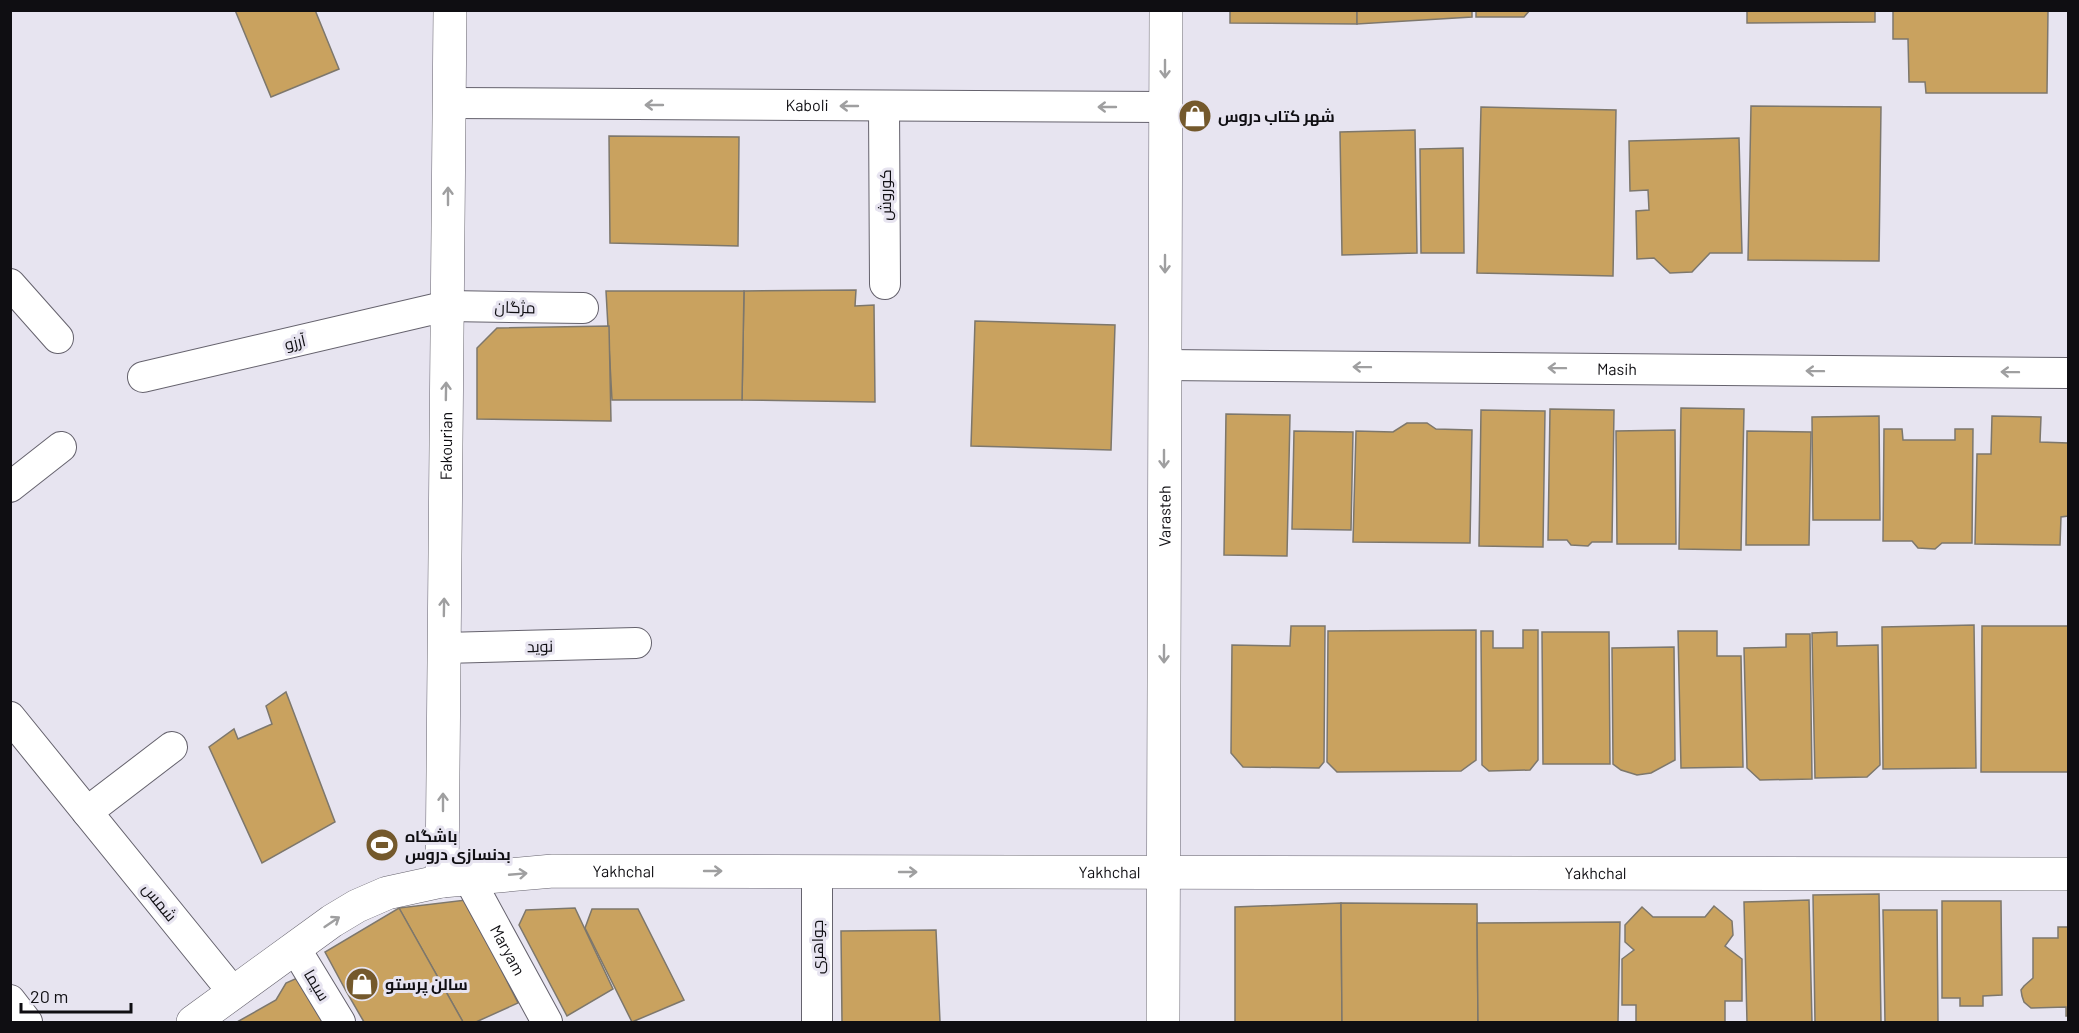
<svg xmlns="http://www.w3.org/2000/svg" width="2079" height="1033" viewBox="0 0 2079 1033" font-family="Barlow,Cairo,sans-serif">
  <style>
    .building { fill: #c9a25f; stroke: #7d776c; stroke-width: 1.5 }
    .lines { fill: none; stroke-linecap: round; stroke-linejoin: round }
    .street-casing { stroke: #65626d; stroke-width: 32 }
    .secondary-casing { stroke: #65626d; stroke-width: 34 }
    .street { stroke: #fff; stroke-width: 30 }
    .secondary { stroke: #fff; stroke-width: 33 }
    .oneway { stroke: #9f9fa0 }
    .labels { text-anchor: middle; stroke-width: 6; stroke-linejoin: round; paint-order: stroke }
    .street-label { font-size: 16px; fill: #0f0e12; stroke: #e7e4f0 }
    .poi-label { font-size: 16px; font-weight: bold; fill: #0f0e12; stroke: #e7e4f0; text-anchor: start }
  </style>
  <rect width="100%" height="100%" fill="#e7e4f0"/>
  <g class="building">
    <path d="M 235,10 L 315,10 L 339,69 L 271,97 Z"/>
    <path d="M 1230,10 L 1357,10 L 1357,24 L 1230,23 Z"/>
    <path d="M 1357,10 L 1472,10 L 1472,17 L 1357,24 Z"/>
    <path d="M 1476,10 L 1530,10 L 1524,17 L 1476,17 Z"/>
    <path d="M 1747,10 L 1875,10 L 1875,22 L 1747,23 Z"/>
    <path d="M 1893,10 L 2048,10 L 2047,93 L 1926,93 L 1925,82 L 1909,82 L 1908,39 L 1893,39 Z"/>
    <path d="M 1751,106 L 1881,107 L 1879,261 L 1748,260 Z"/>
    <path d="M 1481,107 L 1616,110 L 1613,276 L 1477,273 Z"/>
    <path d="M 1415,130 L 1417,253 L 1342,255 L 1340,132 Z"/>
    <path d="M 609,136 L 739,137 L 738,246 L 610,243 Z"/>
    <path d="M 1739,138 L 1742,253 L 1710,253 L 1692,272 L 1670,273 L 1654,258 L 1637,259 L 1636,211 L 1649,210 L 1648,190 L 1630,191 L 1629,141 Z"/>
    <path d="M 1463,148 L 1464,253 L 1421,253 L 1420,149 Z"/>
    <path d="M 856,290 L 855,306 L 874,305 L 875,402 L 742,400 L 744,291 Z"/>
    <path d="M 606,291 L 744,291 L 742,400 L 612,400 Z"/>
    <path d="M 975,321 L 1115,325 L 1111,450 L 971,446 Z"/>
    <path d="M 609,326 L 611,421 L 477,419 L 477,348 L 497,328 Z"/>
    <path d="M 1681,408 L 1744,409 L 1741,550 L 1679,549 Z"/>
    <path d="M 1550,409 L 1614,410 L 1612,542 L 1592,542 L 1588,546 L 1571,545 L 1567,540 L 1548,540 Z"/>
    <path d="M 1481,410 L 1545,411 L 1543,547 L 1479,546 Z"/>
    <path d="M 1226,414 L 1290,415 L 1287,556 L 1224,555 Z"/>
    <path d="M 1879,416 L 1880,520 L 1813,520 L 1812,417 Z"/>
    <path d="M 1992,416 L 2041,417 L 2040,442 L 2068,443 L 2068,516 L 2061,517 L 2060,545 L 1975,544 L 1977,454 L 1991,454 Z"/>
    <path d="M 1407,423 L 1427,423 L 1436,429 L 1472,430 L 1470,543 L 1353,542 L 1356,431 L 1393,432 Z"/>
    <path d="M 1884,429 L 1902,429 L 1903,440 L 1955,440 L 1955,429 L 1973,429 L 1972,543 L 1942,543 L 1935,549 L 1918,548 L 1912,541 L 1883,541 Z"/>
    <path d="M 1675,430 L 1676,544 L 1617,544 L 1616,431 Z"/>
    <path d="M 1294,431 L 1353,432 L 1351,530 L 1292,529 Z"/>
    <path d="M 1747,431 L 1811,432 L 1809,545 L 1746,545 Z"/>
    <path d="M 1974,625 L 1976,768 L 1883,769 L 1882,627 Z"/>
    <path d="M 1291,626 L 1325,626 L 1324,762 L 1319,768 L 1243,767 L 1231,753 L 1232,645 L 1290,646 Z"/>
    <path d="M 1982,626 L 2068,626 L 2068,772 L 1981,772 Z"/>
    <path d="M 1476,630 L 1476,760 L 1461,771 L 1337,772 L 1327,762 L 1328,631 Z"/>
    <path d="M 1523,630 L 1538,630 L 1538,760 L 1530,770 L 1489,771 L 1482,765 L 1481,631 L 1493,631 L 1493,648 L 1523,648 Z"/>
    <path d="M 1678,631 L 1717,631 L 1717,656 L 1741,656 L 1743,767 L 1681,768 Z"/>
    <path d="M 1542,632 L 1609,632 L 1610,764 L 1543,764 Z"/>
    <path d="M 1837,632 L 1837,646 L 1878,645 L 1880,765 L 1867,777 L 1815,778 L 1812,633 Z"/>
    <path d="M 1786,634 L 1810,634 L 1812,779 L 1760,780 L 1747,768 L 1744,648 L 1786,647 Z"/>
    <path d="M 1674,647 L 1675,760 L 1651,773 L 1637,775 L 1621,770 L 1613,764 L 1612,648 Z"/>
    <path d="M 286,692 L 335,822 L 262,863 L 209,747 L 234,729 L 238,739 L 272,724 L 266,706 Z"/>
    <path d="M 1879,894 L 1881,1022 L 1815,1022 L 1813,895 Z"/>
    <path d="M 466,900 L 518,1003 L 476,1022 L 463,1022 L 399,908 Z"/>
    <path d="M 1809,900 L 1812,1022 L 1747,1022 L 1744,902 Z"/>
    <path d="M 1942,901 L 2001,901 L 2002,995 L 1983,996 L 1983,1006 L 1960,1006 L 1960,998 L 1942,998 Z"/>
    <path d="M 1341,903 L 1342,1022 L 1235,1022 L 1235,907 Z"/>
    <path d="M 1341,903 L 1477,904 L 1478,1022 L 1342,1022 Z"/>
    <path d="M 1714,906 L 1732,921 L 1733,935 L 1725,946 L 1742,959 L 1742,1001 L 1725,1001 L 1725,1022 L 1636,1022 L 1636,1005 L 1622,1005 L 1622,959 L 1634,950 L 1625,942 L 1625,925 L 1642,907 L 1653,917 L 1705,917 Z"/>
    <path d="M 399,908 L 463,1022 L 364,1022 L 346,991 L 325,952 Z"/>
    <path d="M 575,908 L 613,989 L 567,1016 L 519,925 L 526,910 Z"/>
    <path d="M 592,909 L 638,909 L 684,1000 L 632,1022 L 585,928 Z"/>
    <path d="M 1883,910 L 1937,910 L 1938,1022 L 1885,1022 Z"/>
    <path d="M 1620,922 L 1618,1022 L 1478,1022 L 1477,923 Z"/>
    <path d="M 2058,927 L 2068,927 L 2068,1016 L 2066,1016 L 2066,1007 L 2031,1008 L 2024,1002 L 2022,996 L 2021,990 L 2024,986 L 2033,978 L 2033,938 L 2058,938 Z"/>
    <path d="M 936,930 L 940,1022 L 842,1022 L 841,931 Z"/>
    <path d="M 295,979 L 306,982 L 325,1022 L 237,1022 L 276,1000 L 286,983 Z"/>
  </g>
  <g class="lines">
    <g class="street-casing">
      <g id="street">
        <path id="s1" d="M 449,103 L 1165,107"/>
        <path d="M 884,106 L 885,284"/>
        <path d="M 10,284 L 58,338"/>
        <path id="s2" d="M 1165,365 L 2068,373"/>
        <path d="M 143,377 L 447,306 L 583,308"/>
        <path d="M 10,487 L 61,447"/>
        <path d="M 444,648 L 636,643"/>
        <path d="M 10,717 L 233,992"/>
        <path d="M 87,812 L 172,747"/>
        <path id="s3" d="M 469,879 L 547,1022"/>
        <path d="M 295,948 L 340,1022"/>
        <path d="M 10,1000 L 27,1022"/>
        <path d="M 817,1022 L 817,871"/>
      </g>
    </g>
    <g class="secondary-casing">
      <g id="secondary">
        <path id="s4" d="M 442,881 L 450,10"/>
        <path id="s5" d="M 193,1022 L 332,921 L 357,906 L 387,893 L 442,881 L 553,871 L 2068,874"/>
        <path id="s6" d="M 1163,1022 L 1166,10"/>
      </g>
    </g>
    <use href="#street" class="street"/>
    <use href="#secondary" class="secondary"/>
  </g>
  <defs><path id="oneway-shaft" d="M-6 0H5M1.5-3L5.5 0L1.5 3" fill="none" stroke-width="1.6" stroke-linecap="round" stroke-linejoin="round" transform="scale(1.5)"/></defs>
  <g class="oneway">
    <use href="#oneway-shaft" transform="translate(1165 69) rotate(90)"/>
    <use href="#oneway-shaft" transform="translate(654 105) rotate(-180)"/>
    <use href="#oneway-shaft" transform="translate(849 106) rotate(-180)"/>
    <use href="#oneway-shaft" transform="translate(1107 107) rotate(-180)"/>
    <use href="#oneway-shaft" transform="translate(448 196) rotate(-90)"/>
    <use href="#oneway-shaft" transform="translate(1165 264) rotate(90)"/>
    <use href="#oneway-shaft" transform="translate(1362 367) rotate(-179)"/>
    <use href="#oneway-shaft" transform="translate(1557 368) rotate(-179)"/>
    <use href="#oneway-shaft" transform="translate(1815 371) rotate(-179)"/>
    <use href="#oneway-shaft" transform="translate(2010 372) rotate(-179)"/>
    <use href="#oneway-shaft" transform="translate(446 391) rotate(-89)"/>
    <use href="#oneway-shaft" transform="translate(1164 459) rotate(90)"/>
    <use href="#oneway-shaft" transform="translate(444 607) rotate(-89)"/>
    <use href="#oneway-shaft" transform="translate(1164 654) rotate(90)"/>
    <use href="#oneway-shaft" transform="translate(443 802) rotate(-90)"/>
    <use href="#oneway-shaft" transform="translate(713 871)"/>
    <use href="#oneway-shaft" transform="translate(908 872)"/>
    <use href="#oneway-shaft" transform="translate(518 874) rotate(-5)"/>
    <use href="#oneway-shaft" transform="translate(332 922) rotate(-34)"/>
  </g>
  <defs>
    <g id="shop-disc" transform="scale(1.725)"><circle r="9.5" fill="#74592c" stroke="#e7e4f0"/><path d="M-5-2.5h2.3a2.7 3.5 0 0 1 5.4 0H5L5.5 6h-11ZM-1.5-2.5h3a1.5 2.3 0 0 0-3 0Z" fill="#fff"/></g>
    <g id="stadium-disc" transform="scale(1.725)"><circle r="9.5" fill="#74592c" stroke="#e7e4f0"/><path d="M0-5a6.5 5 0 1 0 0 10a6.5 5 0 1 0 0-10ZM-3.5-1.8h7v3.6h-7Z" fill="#fff"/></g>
  </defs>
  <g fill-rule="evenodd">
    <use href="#shop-disc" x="1195" y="116"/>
    <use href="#stadium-disc" x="382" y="845"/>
    <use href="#shop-disc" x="362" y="984"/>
  </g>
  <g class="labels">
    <g class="street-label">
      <text dy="6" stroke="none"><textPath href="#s1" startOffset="358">Kaboli</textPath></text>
      <text transform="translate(885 195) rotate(-90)" y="6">کوروش</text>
      <text transform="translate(515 307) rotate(1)" y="6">مژگان</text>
      <text transform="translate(295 342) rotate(-13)" y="6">آرزو</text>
      <text dy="6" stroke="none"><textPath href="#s2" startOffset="452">Masih</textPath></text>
      <text dy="6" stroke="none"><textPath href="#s4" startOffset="435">Fakourian</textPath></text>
      <text dy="6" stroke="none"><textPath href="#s6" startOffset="506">Varasteh</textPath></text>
      <text transform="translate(540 646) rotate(-1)" y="6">نوید</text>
      <text dy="6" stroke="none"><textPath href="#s5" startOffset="472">Yakhchal</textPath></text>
      <text dy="6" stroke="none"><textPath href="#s5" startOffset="958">Yakhchal</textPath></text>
      <text dy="6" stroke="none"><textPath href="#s5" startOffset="1444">Yakhchal</textPath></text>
      <text transform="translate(160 902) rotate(51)" y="6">شمس</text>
      <text transform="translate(817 947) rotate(-90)" y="6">جواهری</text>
      <text dy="6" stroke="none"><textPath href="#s3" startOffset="81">Maryam</textPath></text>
      <text transform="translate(317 985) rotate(59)" y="6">سیما</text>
    </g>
    <g class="poi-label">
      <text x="1218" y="122">شهر کتاب دروس</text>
      <text x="405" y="842">باشگاه<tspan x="405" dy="18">بدنسازی دروس</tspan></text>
      <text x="385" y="990">سالن پرستو</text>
    </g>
  </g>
  <rect width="2079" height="1033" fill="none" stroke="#0f0e12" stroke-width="24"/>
  <path d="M21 1003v9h110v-9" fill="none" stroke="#0f0e12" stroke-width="3"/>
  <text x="30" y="1003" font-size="18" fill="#0f0e12" stroke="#e7e4f0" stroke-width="4.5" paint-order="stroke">20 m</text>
</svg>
